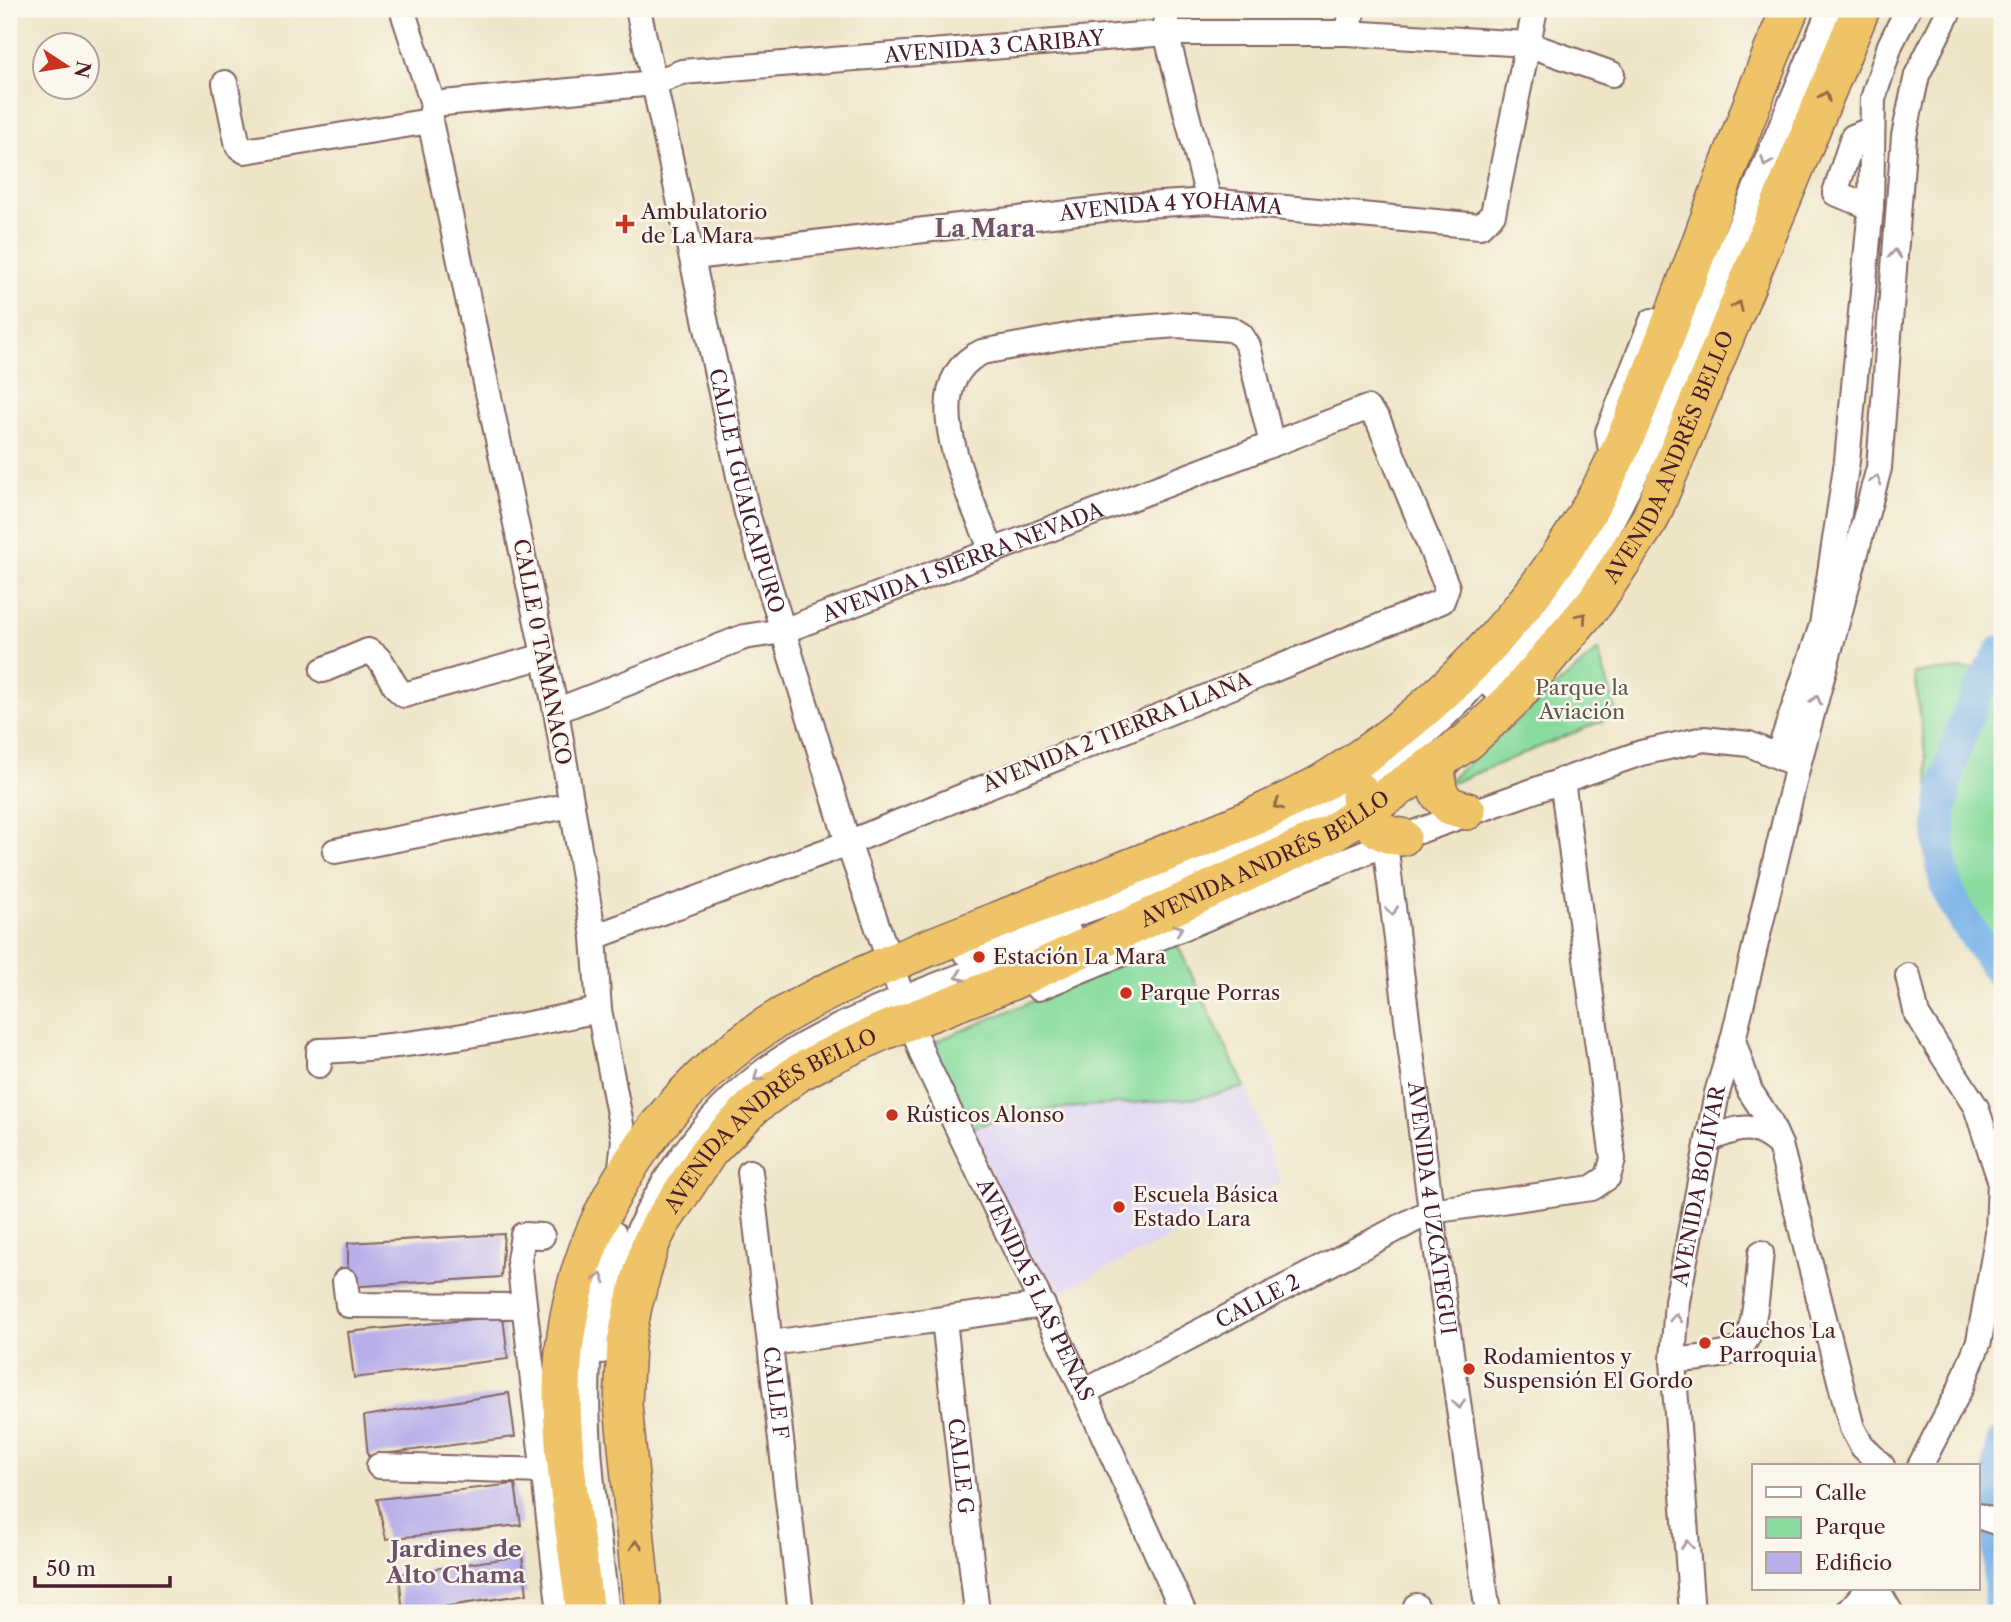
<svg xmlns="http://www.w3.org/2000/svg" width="2011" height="1622" viewBox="0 0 2011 1622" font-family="'Libre Caslon Text',serif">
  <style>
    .built { fill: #dfd5f5 }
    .green { fill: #88dc9f; stroke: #697e65; stroke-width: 2 }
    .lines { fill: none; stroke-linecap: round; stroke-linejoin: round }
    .river { stroke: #77b1e8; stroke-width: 32 }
    .building { fill: #b8afea }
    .minor-casing { stroke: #836462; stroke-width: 28 }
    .highway-casing { stroke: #836462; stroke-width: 40 }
    .minor { stroke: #fff; stroke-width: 24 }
    .highway { stroke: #efc469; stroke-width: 37 }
    .oneway { stroke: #946947 }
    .oneway2 { stroke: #ae9aa0 }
    .poi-dot { fill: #c8321e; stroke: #fbf7ec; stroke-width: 2.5 }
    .labels { text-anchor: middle; stroke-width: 5; stroke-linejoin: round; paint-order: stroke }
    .street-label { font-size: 21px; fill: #4a1f2b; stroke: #fbf7ec }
    .poi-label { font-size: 21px; fill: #4a1f2b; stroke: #fbf7ec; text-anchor: start }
    .park-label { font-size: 21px; fill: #5d584e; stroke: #fbf7ec }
    .neighbourhood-label { font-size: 23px; font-weight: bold; fill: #70516e; stroke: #fbf7ec }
    .quarter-label { font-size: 24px; font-weight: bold; fill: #70516e; stroke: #fbf7ec }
  </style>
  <rect width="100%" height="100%" fill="#fbf7ec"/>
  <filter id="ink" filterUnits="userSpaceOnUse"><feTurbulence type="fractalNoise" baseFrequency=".0143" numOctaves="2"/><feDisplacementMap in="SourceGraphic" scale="14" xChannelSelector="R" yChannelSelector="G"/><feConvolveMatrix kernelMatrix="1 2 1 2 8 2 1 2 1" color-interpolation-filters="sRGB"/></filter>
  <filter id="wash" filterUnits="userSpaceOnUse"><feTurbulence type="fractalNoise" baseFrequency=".00686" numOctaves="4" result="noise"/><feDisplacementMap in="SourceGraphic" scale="28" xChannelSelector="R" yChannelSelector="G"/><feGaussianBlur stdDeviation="1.57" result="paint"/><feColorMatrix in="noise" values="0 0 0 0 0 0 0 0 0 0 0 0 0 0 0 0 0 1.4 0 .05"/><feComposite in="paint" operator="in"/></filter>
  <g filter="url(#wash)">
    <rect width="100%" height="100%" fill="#eee5c7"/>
    <path class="built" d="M 1245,1087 L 1282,1182 L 1050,1297 L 971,1128 L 1026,1111 L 1199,1098 Z"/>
    <g class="green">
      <path d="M 1598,650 L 1617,715 L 1440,788 Z"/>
      <path d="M 2002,666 L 2002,981 L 1943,882 L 1914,673 Z"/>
      <path d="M 1176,942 L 1245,1087 L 1199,1098 L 1026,1111 L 971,1128 L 929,1044 Z"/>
    </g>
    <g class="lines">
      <g class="river">
        <path d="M 2002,651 C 1962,711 1922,818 1948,890 C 1957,915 1987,952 2002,976"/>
        <path d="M 2000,1613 L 1997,1480 L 2002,1443"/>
      </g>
    </g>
    <g id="blocks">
      <g class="building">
        <path d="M 504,1234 L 501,1277 L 348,1287 L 348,1243 Z"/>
        <path d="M 503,1316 L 508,1359 L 354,1378 L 348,1332 Z"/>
        <path d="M 509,1393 L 515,1437 L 368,1456 L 364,1416 Z"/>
        <path d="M 515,1484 L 521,1525 L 386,1539 L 377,1499 Z"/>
        <path d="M 522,1556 L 527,1594 L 403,1613 L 399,1574 Z"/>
      </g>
    </g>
  </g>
  <g filter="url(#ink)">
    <use href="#blocks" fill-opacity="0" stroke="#836462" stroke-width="2"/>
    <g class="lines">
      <g class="minor-casing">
        <g id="minor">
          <path d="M 402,9 L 433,104"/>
          <path id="s1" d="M 638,9 L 747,513 L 848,843 L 923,1056 L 1084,1392 L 1184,1613"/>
          <path d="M 1166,9 L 1166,33 L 1209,201"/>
          <path d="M 1347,33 L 1353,9"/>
          <path d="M 225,83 L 238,146 L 245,151 L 430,121"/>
          <path d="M 1871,207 L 1835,193 L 1853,137 L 1872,129"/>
          <path id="s2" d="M 694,257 L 1129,206 L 1209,201 L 1480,226 L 1493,214 L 1535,9"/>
          <path d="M 1611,451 L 1608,432 L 1652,321"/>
          <path d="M 992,551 C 973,501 910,385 982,352 L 1089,332 L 1177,325 L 1231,329 L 1241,335 L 1248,346 L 1272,444"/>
          <path d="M 323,670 L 368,651 C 388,660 387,682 404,695 L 544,656"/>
          <path d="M 1492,687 C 1557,616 1608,538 1647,449 L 1830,9"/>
          <path id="s3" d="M 556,711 L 744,637 L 783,631 L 1367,408 L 1378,420 L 1447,587 L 1442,601 L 848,843 L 594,937"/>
          <path d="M 1778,755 L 1822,625 L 1847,461 L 1871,207 L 1873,99 L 1890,45 L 1908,9"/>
          <path id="s4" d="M 1385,843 L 1431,1211 L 1488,1613"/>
          <path d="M 335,851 L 572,805"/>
          <path d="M 965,952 C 1157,885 1367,826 1497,658"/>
          <path d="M 1908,976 L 1917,1015 L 1976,1107 L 2000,1180 L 1998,1233 L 1979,1341 L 1960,1389 L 1920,1466"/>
          <path d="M 1038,988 L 1402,837 L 1641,753 L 1704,739 L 1749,744 L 1798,765"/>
          <path d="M 1733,1040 L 1750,1091 L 1769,1120 L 1780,1145 L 1852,1428 L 1862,1446 L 1882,1466"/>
          <path d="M 319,1065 L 319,1051 C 414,1048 506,1029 599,1010"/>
          <path d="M 1710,1139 C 1742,1126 1753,1122 1780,1145"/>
          <path id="s5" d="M 750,1172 L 801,1613"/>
          <path id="s6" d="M 620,1175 L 624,1140 L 599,1010 L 594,937 L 556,711 L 430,121 L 433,104 L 654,83 L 682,72 L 1166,33 L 1347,33 L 1527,44 L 1612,74"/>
          <path d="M 542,1236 L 523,1235 L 519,1260 L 560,1613"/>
          <path d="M 345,1281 L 348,1305 L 524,1306"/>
          <path id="s7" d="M 944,1320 L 977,1613"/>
          <path d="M 771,1343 L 1043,1305"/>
          <path d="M 602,1351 C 624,1220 699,1098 820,1036 C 900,995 987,969 1069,933"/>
          <path d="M 1673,1361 C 1693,1358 1722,1358 1739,1348 C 1757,1337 1758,1275 1761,1253"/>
          <path id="s8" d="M 1084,1392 L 1431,1211 L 1592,1188 L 1608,1177 L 1613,1159 L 1562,780"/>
          <path d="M 379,1466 L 546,1471"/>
          <path d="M 1978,1516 L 2002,1524"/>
          <path d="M 1877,1589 L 1891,1613"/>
          <path d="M 607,1613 C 593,1486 567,1358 614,1234"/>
          <path d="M 1415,1613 L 1416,1606"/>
          <path id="s9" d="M 1692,1613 L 1673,1361 L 1677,1301 L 1717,1093 L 1733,1040 L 1798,765 L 1879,468 L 1904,136 L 1917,75 L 1950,9"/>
          <path d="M 1847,1613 L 1868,1589"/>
        </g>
      </g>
      <g class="highway-casing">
        <g id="highway">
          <path d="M 1436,763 L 1438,793 L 1450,806 L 1467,811"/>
          <path d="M 1360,791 C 1359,816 1376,835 1402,837"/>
          <path d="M 585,1613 C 575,1525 553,1424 566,1335 C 585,1199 677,1073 798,1007 C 860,973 928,948 994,922 C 1078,888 1163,855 1247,820 C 1272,808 1299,796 1323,782 C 1436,714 1534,610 1597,495 C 1626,443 1647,385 1668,330 C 1709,223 1745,114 1790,9"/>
          <path id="s10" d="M 643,1613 L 623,1404 L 626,1343 L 633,1306 L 650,1245 L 660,1225 L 710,1150 L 754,1106 L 798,1073 L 826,1058 L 881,1032 L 1010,982 L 1332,833 L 1467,742 L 1512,700 L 1596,601 L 1650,519 L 1861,9"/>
        </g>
      </g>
      <use href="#minor" class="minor"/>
      <use href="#highway" class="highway"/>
    </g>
    <defs><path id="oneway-chevron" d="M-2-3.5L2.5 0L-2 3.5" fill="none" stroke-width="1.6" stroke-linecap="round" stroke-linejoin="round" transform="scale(1.75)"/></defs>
    <g class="oneway">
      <use href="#oneway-chevron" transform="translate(1825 96) rotate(-68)"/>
      <use href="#oneway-chevron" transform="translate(1738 306) rotate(-68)"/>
      <use href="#oneway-chevron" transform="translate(1582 617) rotate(-50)"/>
      <use href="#oneway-chevron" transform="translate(1278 805) rotate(154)"/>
      <use href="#oneway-chevron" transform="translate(636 1545) rotate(-95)"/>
    </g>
    <g class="oneway2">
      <use href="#oneway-chevron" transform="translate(1766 162) rotate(112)"/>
      <use href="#oneway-chevron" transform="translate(1895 254) rotate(-86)"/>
      <use href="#oneway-chevron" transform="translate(1876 480) rotate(-75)"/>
      <use href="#oneway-chevron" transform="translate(1816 700) rotate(-75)"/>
      <use href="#oneway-chevron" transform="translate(1392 911) rotate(83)"/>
      <use href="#oneway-chevron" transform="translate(1178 929) rotate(-23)"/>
      <use href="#oneway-chevron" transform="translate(960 976) rotate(159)"/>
      <use href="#oneway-chevron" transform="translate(758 1077) rotate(142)"/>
      <use href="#oneway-chevron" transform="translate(600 1278) rotate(-76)"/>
      <use href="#oneway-chevron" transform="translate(1676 1318) rotate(-86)"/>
      <use href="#oneway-chevron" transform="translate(1459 1404) rotate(82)"/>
      <use href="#oneway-chevron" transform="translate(1687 1545) rotate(-94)"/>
    </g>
  </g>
  <g class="poi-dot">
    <path d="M621.5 213.5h7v7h7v7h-7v7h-7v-7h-7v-7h7z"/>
    <circle cx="979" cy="957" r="7"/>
    <circle cx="1126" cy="993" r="7"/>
    <circle cx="892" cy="1115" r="7"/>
    <circle cx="1119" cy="1207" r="7"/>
    <circle cx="1705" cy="1343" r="7"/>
    <circle cx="1469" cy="1369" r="7"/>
  </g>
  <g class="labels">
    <g class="street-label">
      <text dy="7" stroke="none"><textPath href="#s6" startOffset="1656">AVENIDA 3 CARIBAY</textPath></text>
      <text dy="7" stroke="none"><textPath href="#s2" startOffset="480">AVENIDA 4 YOHAMA</textPath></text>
      <text dy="7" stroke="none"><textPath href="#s10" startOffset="1704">AVENIDA ANDRÉS BELLO</textPath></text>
      <text dy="7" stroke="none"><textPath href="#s1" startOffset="494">CALLE 1 GUAICAIPURO</textPath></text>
      <text dy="7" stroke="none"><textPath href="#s3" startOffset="434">AVENIDA 1 SIERRA NEVADA</textPath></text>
      <text transform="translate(542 652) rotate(79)" y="7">CALLE 0 TAMANACO</text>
      <text transform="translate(1117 732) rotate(-22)" y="7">AVENIDA 2 TIERRA LLANA</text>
      <text dy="7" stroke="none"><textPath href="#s10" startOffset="1116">AVENIDA ANDRÉS BELLO</textPath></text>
      <text dy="7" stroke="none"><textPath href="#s10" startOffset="550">AVENIDA ANDRÉS BELLO</textPath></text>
      <text dy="7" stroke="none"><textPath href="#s9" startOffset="430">AVENIDA BOLÍVAR</textPath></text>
      <text dy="7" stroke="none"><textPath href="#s4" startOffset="368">AVENIDA 4 UZCÁTEGUI</textPath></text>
      <text dy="7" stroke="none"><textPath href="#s1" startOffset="1346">AVENIDA 5 LAS PEÑAS</textPath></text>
      <text dy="7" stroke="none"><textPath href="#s8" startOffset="196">CALLE 2</textPath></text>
      <text dy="7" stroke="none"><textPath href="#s5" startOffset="222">CALLE F</textPath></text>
      <text dy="7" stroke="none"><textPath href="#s7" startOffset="147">CALLE G</textPath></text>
    </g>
    <g class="poi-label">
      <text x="641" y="219">Ambulatorio<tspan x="641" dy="24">de La Mara</tspan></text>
      <text x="993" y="964">Estación La Mara</text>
      <text x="1140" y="1000">Parque Porras</text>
      <text x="906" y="1122">Rústicos Alonso</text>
      <text x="1133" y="1202">Escuela Básica<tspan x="1133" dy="24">Estado Lara</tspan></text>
      <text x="1719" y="1338">Cauchos La<tspan x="1719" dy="24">Parroquia</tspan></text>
      <text x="1483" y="1364">Rodamientos y<tspan x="1483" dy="24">Suspensión El Gordo</tspan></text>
    </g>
    <g class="park-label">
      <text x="1582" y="695">Parque la<tspan x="1582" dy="24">Aviación</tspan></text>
    </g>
    <g class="neighbourhood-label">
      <text x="456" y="1557">Jardines de<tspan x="456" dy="26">Alto Chama</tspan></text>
    </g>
    <g class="quarter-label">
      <text x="985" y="237">La Mara</text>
    </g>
  </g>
  <rect width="2011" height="1622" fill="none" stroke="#fbf7ec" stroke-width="35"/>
  <rect x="1752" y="1464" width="228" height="126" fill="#fbf7ec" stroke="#b4a19f" stroke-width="2"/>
  <rect x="1766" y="1487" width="35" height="10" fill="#ffffff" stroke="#b4a19f" stroke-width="2"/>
  <text x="1815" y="1500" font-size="21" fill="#4a1f2b">Calle</text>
  <rect x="1766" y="1517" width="35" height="21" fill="#88dc9f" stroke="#b4a19f" stroke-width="2"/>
  <text x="1815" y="1534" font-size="21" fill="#4a1f2b">Parque</text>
  <rect x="1766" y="1552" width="35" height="21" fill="#b8afea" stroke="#b4a19f" stroke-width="2"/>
  <text x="1815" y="1570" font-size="21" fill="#4a1f2b">Edificio</text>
  <g transform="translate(66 66) rotate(102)"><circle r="33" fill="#fbf7ec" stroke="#b4a19f" stroke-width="2"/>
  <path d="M0-5L12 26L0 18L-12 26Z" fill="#c8321e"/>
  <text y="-10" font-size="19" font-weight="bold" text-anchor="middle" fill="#4a1f2b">N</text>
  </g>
  <path d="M35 1576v10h135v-10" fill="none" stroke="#4a1f2b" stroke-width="3.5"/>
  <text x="46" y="1576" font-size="21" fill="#4a1f2b" stroke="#fbf7ec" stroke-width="5" paint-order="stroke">50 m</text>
</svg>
